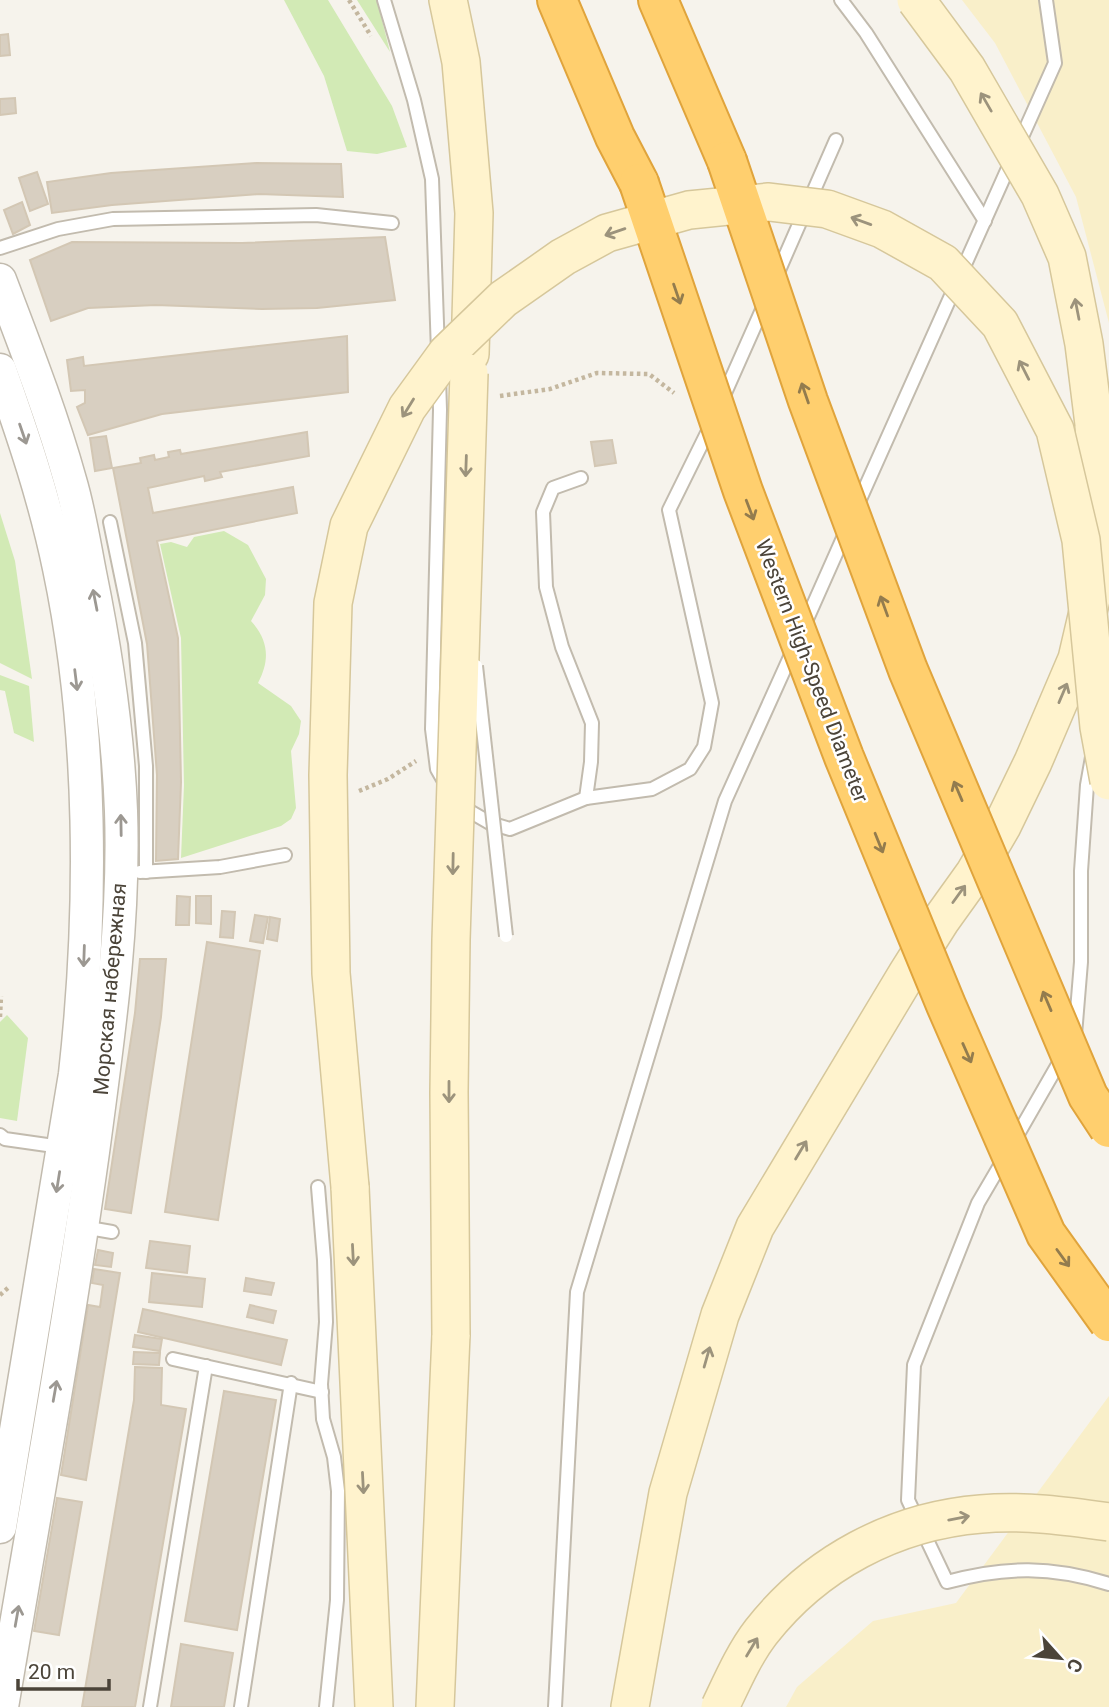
<svg xmlns="http://www.w3.org/2000/svg" width="1109" height="1707" viewBox="0 0 1109 1707" font-family="Roboto,sans-serif">
  <style>
    .green { fill: #d2eab5 }
    .sand { fill: #f9efc9 }
    .building { fill: #d8cfc1; stroke: #d3c7b4; stroke-width: 2 }
    .lines { fill: none; stroke-linecap: round; stroke-linejoin: round }
    .service-casing { stroke: #c2bbae; stroke-width: 16 }
    .tertiary-casing { stroke: #c2bbae; stroke-width: 35 }
    .secondary-casing { stroke: #d6c79b; stroke-width: 40 }
    .motorway-casing { stroke: #e0a43c; stroke-width: 42 }
    .path { stroke: #c4b79f; stroke-width: 4.5; stroke-dasharray: 3.5 3.5; stroke-linecap: butt }
    .service { stroke: #fff; stroke-width: 12 }
    .tertiary { stroke: #fff; stroke-width: 32 }
    .secondary { stroke: #fff3cd; stroke-width: 37 }
    .motorway { stroke: #ffcf6e; stroke-width: 38 }
    .service-bridge-casing { stroke: #c2bbae; stroke-width: 16; stroke-linecap: butt }
    .secondary-bridge-casing { stroke: #d6c79b; stroke-width: 40; stroke-linecap: butt }
    .motorway-bridge-casing { stroke: #e0a43c; stroke-width: 42; stroke-linecap: butt }
    .service-bridge { stroke: #fff; stroke-width: 12 }
    .secondary-bridge { stroke: #fff3cd; stroke-width: 37 }
    .motorway-bridge { stroke: #ffcf6e; stroke-width: 38 }
    .oneway { stroke: #9c937c }
    .oneway2 { stroke: #937c4e }
    .oneway3 { stroke: #9c9892 }
    .labels { text-anchor: middle; stroke-width: 5; stroke-linejoin: round; paint-order: stroke }
    .street-label { font-size: 21px; fill: #4b4439; stroke: #fff }
  </style>
  <rect width="100%" height="100%" fill="#f6f3ec"/>
  <g class="green">
    <path d="M 284,0 L 328,0 L 392,106 L 407,147 L 377,154 L 347,151 L 324,76 Z"/>
    <path d="M 357,0 L 377,0 L 390,52 Z"/>
    <path d="M 0,513 L 15,561 L 32,679 L 0,663 Z"/>
    <path d="M 224,531 L 248,545 L 266,579 L 265,595 L 251,621 C 269,641 270,660 258,683 L 291,706 L 301,721 L 299,734 L 291,751 L 296,808 L 291,819 L 281,826 L 181,858 L 184,785 L 181,638 L 160,544 L 171,542 L 187,547 L 194,537 Z"/>
    <path d="M 0,675 L 29,686 L 34,742 L 14,733 L 5,691 L 0,690 Z"/>
    <path d="M 7,1015 L 28,1038 L 17,1121 L 0,1118 L 0,1022 Z"/>
  </g>
  <g class="sand">
    <path d="M 962,0 L 1109,0 L 1109,323 L 1076,197 L 995,43 Z"/>
    <path d="M 1109,1396 L 1109,1707 L 786,1707 L 797,1687 L 873,1621 L 956,1603 Z"/>
  </g>
  <g class="building">
    <path d="M 8,34 L 10,55 L 0,56 L 0,35 Z"/>
    <path d="M 15,98 L 16,113 L 0,115 L 0,99 Z"/>
    <path d="M 256,163 L 341,164 L 343,197 L 259,194 L 112,205 L 52,213 L 47,182 L 111,173 Z"/>
    <path d="M 37,172 L 48,204 L 30,211 L 19,178 Z"/>
    <path d="M 22,202 L 30,225 L 13,234 L 4,210 Z"/>
    <path d="M 385,237 L 395,300 L 317,308 L 262,309 L 156,305 L 88,308 L 51,321 L 30,260 L 72,242 L 242,243 Z"/>
    <path d="M 347,336 L 348,392 L 162,414 L 88,435 L 77,407 L 85,403 L 85,390 L 71,391 L 67,360 L 83,357 L 84,366 Z"/>
    <path d="M 307,432 L 309,456 L 220,472 L 222,477 L 205,481 L 204,476 L 148,488 L 153,513 L 293,487 L 297,513 L 157,541 L 178,638 L 181,782 L 178,859 L 156,861 L 157,775 L 147,644 L 113,468 L 141,463 L 140,458 L 154,455 L 155,460 L 169,457 L 168,452 L 180,450 L 181,454 Z"/>
    <path d="M 106,436 L 112,468 L 95,471 L 90,438 Z"/>
    <path d="M 612,440 L 616,463 L 595,466 L 591,442 Z"/>
    <path d="M 177,896 L 190,897 L 189,925 L 176,925 Z"/>
    <path d="M 196,896 L 211,896 L 211,924 L 196,923 Z"/>
    <path d="M 222,911 L 235,912 L 233,938 L 220,937 Z"/>
    <path d="M 255,915 L 268,917 L 263,943 L 250,941 Z"/>
    <path d="M 270,917 L 280,919 L 277,941 L 267,939 Z"/>
    <path d="M 207,942 L 260,951 L 218,1220 L 165,1212 Z"/>
    <path d="M 140,959 L 166,959 L 161,1017 L 131,1213 L 105,1209 L 135,1013 Z"/>
    <path d="M 150,1241 L 190,1246 L 187,1273 L 146,1268 Z"/>
    <path d="M 98,1250 L 113,1253 L 111,1267 L 95,1265 Z"/>
    <path d="M 94,1269 L 120,1273 L 86,1480 L 61,1475 L 88,1305 L 100,1307 L 103,1285 L 92,1283 Z"/>
    <path d="M 152,1273 L 205,1279 L 202,1307 L 149,1302 Z"/>
    <path d="M 246,1278 L 274,1283 L 271,1295 L 244,1291 Z"/>
    <path d="M 250,1305 L 276,1311 L 273,1323 L 247,1317 Z"/>
    <path d="M 143,1309 L 287,1340 L 281,1365 L 138,1332 Z"/>
    <path d="M 135,1335 L 162,1339 L 160,1351 L 133,1347 Z"/>
    <path d="M 134,1352 L 160,1353 L 159,1365 L 133,1364 Z"/>
    <path d="M 135,1367 L 162,1368 L 161,1405 L 186,1409 L 135,1707 L 82,1707 L 134,1400 Z"/>
    <path d="M 224,1391 L 276,1400 L 237,1630 L 185,1621 Z"/>
    <path d="M 57,1498 L 82,1502 L 59,1635 L 34,1631 Z"/>
    <path d="M 181,1644 L 233,1653 L 224,1707 L 171,1707 Z"/>
  </g>
  <g class="lines">
    <g class="service-casing">
      <g id="service">
        <path d="M 384,0 L 414,100 L 432,179 L 438,352"/>
        <path d="M 841,0 L 866,33 L 985,221"/>
        <path d="M 0,248 L 58,229 L 113,219 L 316,215 L 392,223"/>
        <path d="M 776,277 L 836,140"/>
        <path d="M 439,377 L 440,410 L 432,729 L 437,769 L 445,783"/>
        <path d="M 721,402 L 765,303"/>
        <path d="M 581,478 L 553,488 L 543,512 L 546,587 L 562,647 L 592,723 L 591,762 L 586,798"/>
        <path d="M 857,506 L 1055,63 L 1046,0"/>
        <path d="M 110,522 L 135,643 L 146,766 L 146,872"/>
        <path d="M 803,628 L 847,529"/>
        <path d="M 461,803 L 471,812 L 490,823 L 510,829 L 586,798 L 652,789 L 690,769 L 704,747 L 712,703 L 669,510 L 711,425"/>
        <path d="M 140,872 L 220,867 L 285,855"/>
        <path d="M 1075,1035 L 1081,962 L 1081,871 L 1087,785 L 1092,757"/>
        <path d="M 0,1135 L 5,1139 L 61,1147"/>
        <path d="M 1014,1141 L 1064,1054"/>
        <path d="M 1005,1157 L 978,1203 L 914,1365 L 908,1500 L 947,1582 C 1005,1566 1052,1566 1109,1584"/>
        <path d="M 318,1187 L 324,1260 L 326,1322 L 321,1384 L 323,1419 L 334,1457 L 338,1491 L 337,1600 L 326,1707"/>
        <path d="M 83,1227 L 112,1232"/>
        <path d="M 173,1359 L 322,1392"/>
        <path d="M 150,1707 L 206,1366"/>
        <path d="M 241,1707 L 291,1383"/>
        <path d="M 555,1707 L 577,1292 L 725,801 L 794,648"/>
      </g>
    </g>
    <g class="tertiary-casing">
      <g id="tertiary">
        <path d="M 0,280 C 25,346 51,412 70,480 C 79,510 84,542 90,573 C 106,651 118,731 121,811 C 125,926 108,1039 93,1152 C 67,1338 33,1522 2,1707"/>
        <path d="M 0,370 C 23,435 45,500 59,568 C 93,729 93,911 75,1074 L 0,1527"/>
      </g>
    </g>
    <g class="secondary-casing">
      <g id="secondary">
        <path d="M 448,0 L 461,62 L 474,213 L 470,354"/>
        <path d="M 350,1187 L 374,1707"/>
        <path d="M 435,1707 L 451,1335"/>
        <path d="M 630,1707 L 668,1493 L 720,1315 L 755,1227 L 907,974 L 941,920 L 974,874 L 1002,826 L 1033,762 L 1077,659 L 1098,569 L 1094,424"/>
      </g>
    </g>
    <g class="motorway-casing">
      <g id="motorway">
        <path d="M 557,0 L 615,137 L 639,183"/>
        <path d="M 658,0 L 727,161"/>
      </g>
    </g>
    <g class="path">
      <path d="M 349,0 L 371,36"/>
      <path d="M 500,396 L 550,389 L 597,373 L 649,374 L 674,393"/>
      <path d="M 359,791 L 388,779 L 416,761"/>
      <path d="M 0,1017 L 1,996"/>
      <path d="M 0,1295 L 9,1287"/>
    </g>
    <use href="#service" class="service"/>
    <use href="#tertiary" class="tertiary"/>
    <use href="#secondary" class="secondary"/>
    <use href="#motorway" class="motorway"/>
    <g class="service-bridge-casing">
      <path id="service-bridge" d="M 476,666 L 506,936"/>
    </g>
    <g class="secondary-bridge-casing">
      <g id="secondary-bridge">
        <path d="M 916,0 L 967,69 L 1040,195 L 1067,257 L 1084,344 L 1094,424"/>
        <path d="M 350,1187 L 331,973 L 328,775 L 333,603 L 349,526 L 407,408 L 447,353 L 503,299 L 563,257 L 607,233 L 689,210 L 769,202 L 827,209 L 882,229 L 943,263 L 1000,324 L 1055,430 L 1081,540 L 1099,727 L 1109,781"/>
        <path d="M 451,1335 L 449,1092 L 451,940 L 469,373"/>
        <path d="M 720,1707 C 732,1682 744,1654 761,1632 C 815,1563 894,1521 981,1514 C 1023,1510 1067,1516 1109,1522"/>
      </g>
    </g>
    <g class="motorway-bridge-casing">
      <g id="motorway-bridge">
        <path d="M 727,161 L 808,401 L 908,670 L 1088,1096 L 1109,1128"/>
        <path d="M 639,183 L 743,491 L 844,757 L 946,1005 L 1046,1234 L 1109,1322"/>
      </g>
    </g>
    <use href="#service-bridge" class="service-bridge"/>
    <use href="#secondary-bridge" class="secondary-bridge"/>
    <use href="#motorway-bridge" class="motorway-bridge"/>
  </g>
  <defs><path id="oneway-shaft" d="M-6 0H5M1.5-3L5.5 0L1.5 3" fill="none" stroke-width="1.6" stroke-linecap="round" stroke-linejoin="round" transform="scale(1.75)"/></defs>
  <g class="oneway">
    <use href="#oneway-shaft" transform="translate(986 102) rotate(-120)"/>
    <use href="#oneway-shaft" transform="translate(861 221) rotate(-160)"/>
    <use href="#oneway-shaft" transform="translate(615 232) rotate(161)"/>
    <use href="#oneway-shaft" transform="translate(1077 309) rotate(-101)"/>
    <use href="#oneway-shaft" transform="translate(1024 370) rotate(-117)"/>
    <use href="#oneway-shaft" transform="translate(408 408) rotate(122)"/>
    <use href="#oneway-shaft" transform="translate(466 466) rotate(92)"/>
    <use href="#oneway-shaft" transform="translate(1063 693) rotate(-67)"/>
    <use href="#oneway-shaft" transform="translate(453 864) rotate(91)"/>
    <use href="#oneway-shaft" transform="translate(959 894) rotate(-54)"/>
    <use href="#oneway-shaft" transform="translate(449 1092) rotate(90)"/>
    <use href="#oneway-shaft" transform="translate(801 1150) rotate(-59)"/>
    <use href="#oneway-shaft" transform="translate(353 1255) rotate(87)"/>
    <use href="#oneway-shaft" transform="translate(707 1357) rotate(-74)"/>
    <use href="#oneway-shaft" transform="translate(363 1483) rotate(87)"/>
    <use href="#oneway-shaft" transform="translate(959 1518) rotate(-11)"/>
    <use href="#oneway-shaft" transform="translate(752 1647) rotate(-59)"/>
  </g>
  <g class="oneway2">
    <use href="#oneway-shaft" transform="translate(677 294) rotate(71)"/>
    <use href="#oneway-shaft" transform="translate(805 393) rotate(-109)"/>
    <use href="#oneway-shaft" transform="translate(750 510) rotate(69)"/>
    <use href="#oneway-shaft" transform="translate(884 606) rotate(-110)"/>
    <use href="#oneway-shaft" transform="translate(958 791) rotate(-113)"/>
    <use href="#oneway-shaft" transform="translate(879 843) rotate(68)"/>
    <use href="#oneway-shaft" transform="translate(1047 1001) rotate(-113)"/>
    <use href="#oneway-shaft" transform="translate(967 1053) rotate(66)"/>
    <use href="#oneway-shaft" transform="translate(1063 1258) rotate(54)"/>
  </g>
  <g class="oneway3">
    <use href="#oneway-shaft" transform="translate(23 434) rotate(71)"/>
    <use href="#oneway-shaft" transform="translate(95 600) rotate(-101)"/>
    <use href="#oneway-shaft" transform="translate(76 680) rotate(83)"/>
    <use href="#oneway-shaft" transform="translate(121 825) rotate(-91)"/>
    <use href="#oneway-shaft" transform="translate(84 956) rotate(92)"/>
    <use href="#oneway-shaft" transform="translate(58 1182) rotate(99)"/>
    <use href="#oneway-shaft" transform="translate(55 1391) rotate(-80)"/>
    <use href="#oneway-shaft" transform="translate(17 1616) rotate(-80)"/>
  </g>
  <g class="labels">
    <g class="street-label">
      <text transform="translate(812 671) rotate(69)" y="7">Western High-Speed Diameter</text>
      <text transform="translate(110 989) rotate(-85)" y="7">Морская набережная</text>
    </g>
  </g>
  <g transform="translate(1060 1658) rotate(117)" stroke="#ffffff" stroke-width="5" paint-order="stroke">
  <path d="M0-5L12 26L0 18L-12 26Z" fill="#4b4439"/>
  <text y="-10" font-size="19" font-weight="bold" text-anchor="middle" fill="#4b4439">С</text>
  </g>
  <path d="M18 1679v10h91v-10" fill="none" stroke="#4b4439" stroke-width="3.5"/>
  <text x="28" y="1679" font-size="21" fill="#4b4439" stroke="#ffffff" stroke-width="5" paint-order="stroke">20 m</text>
</svg>
